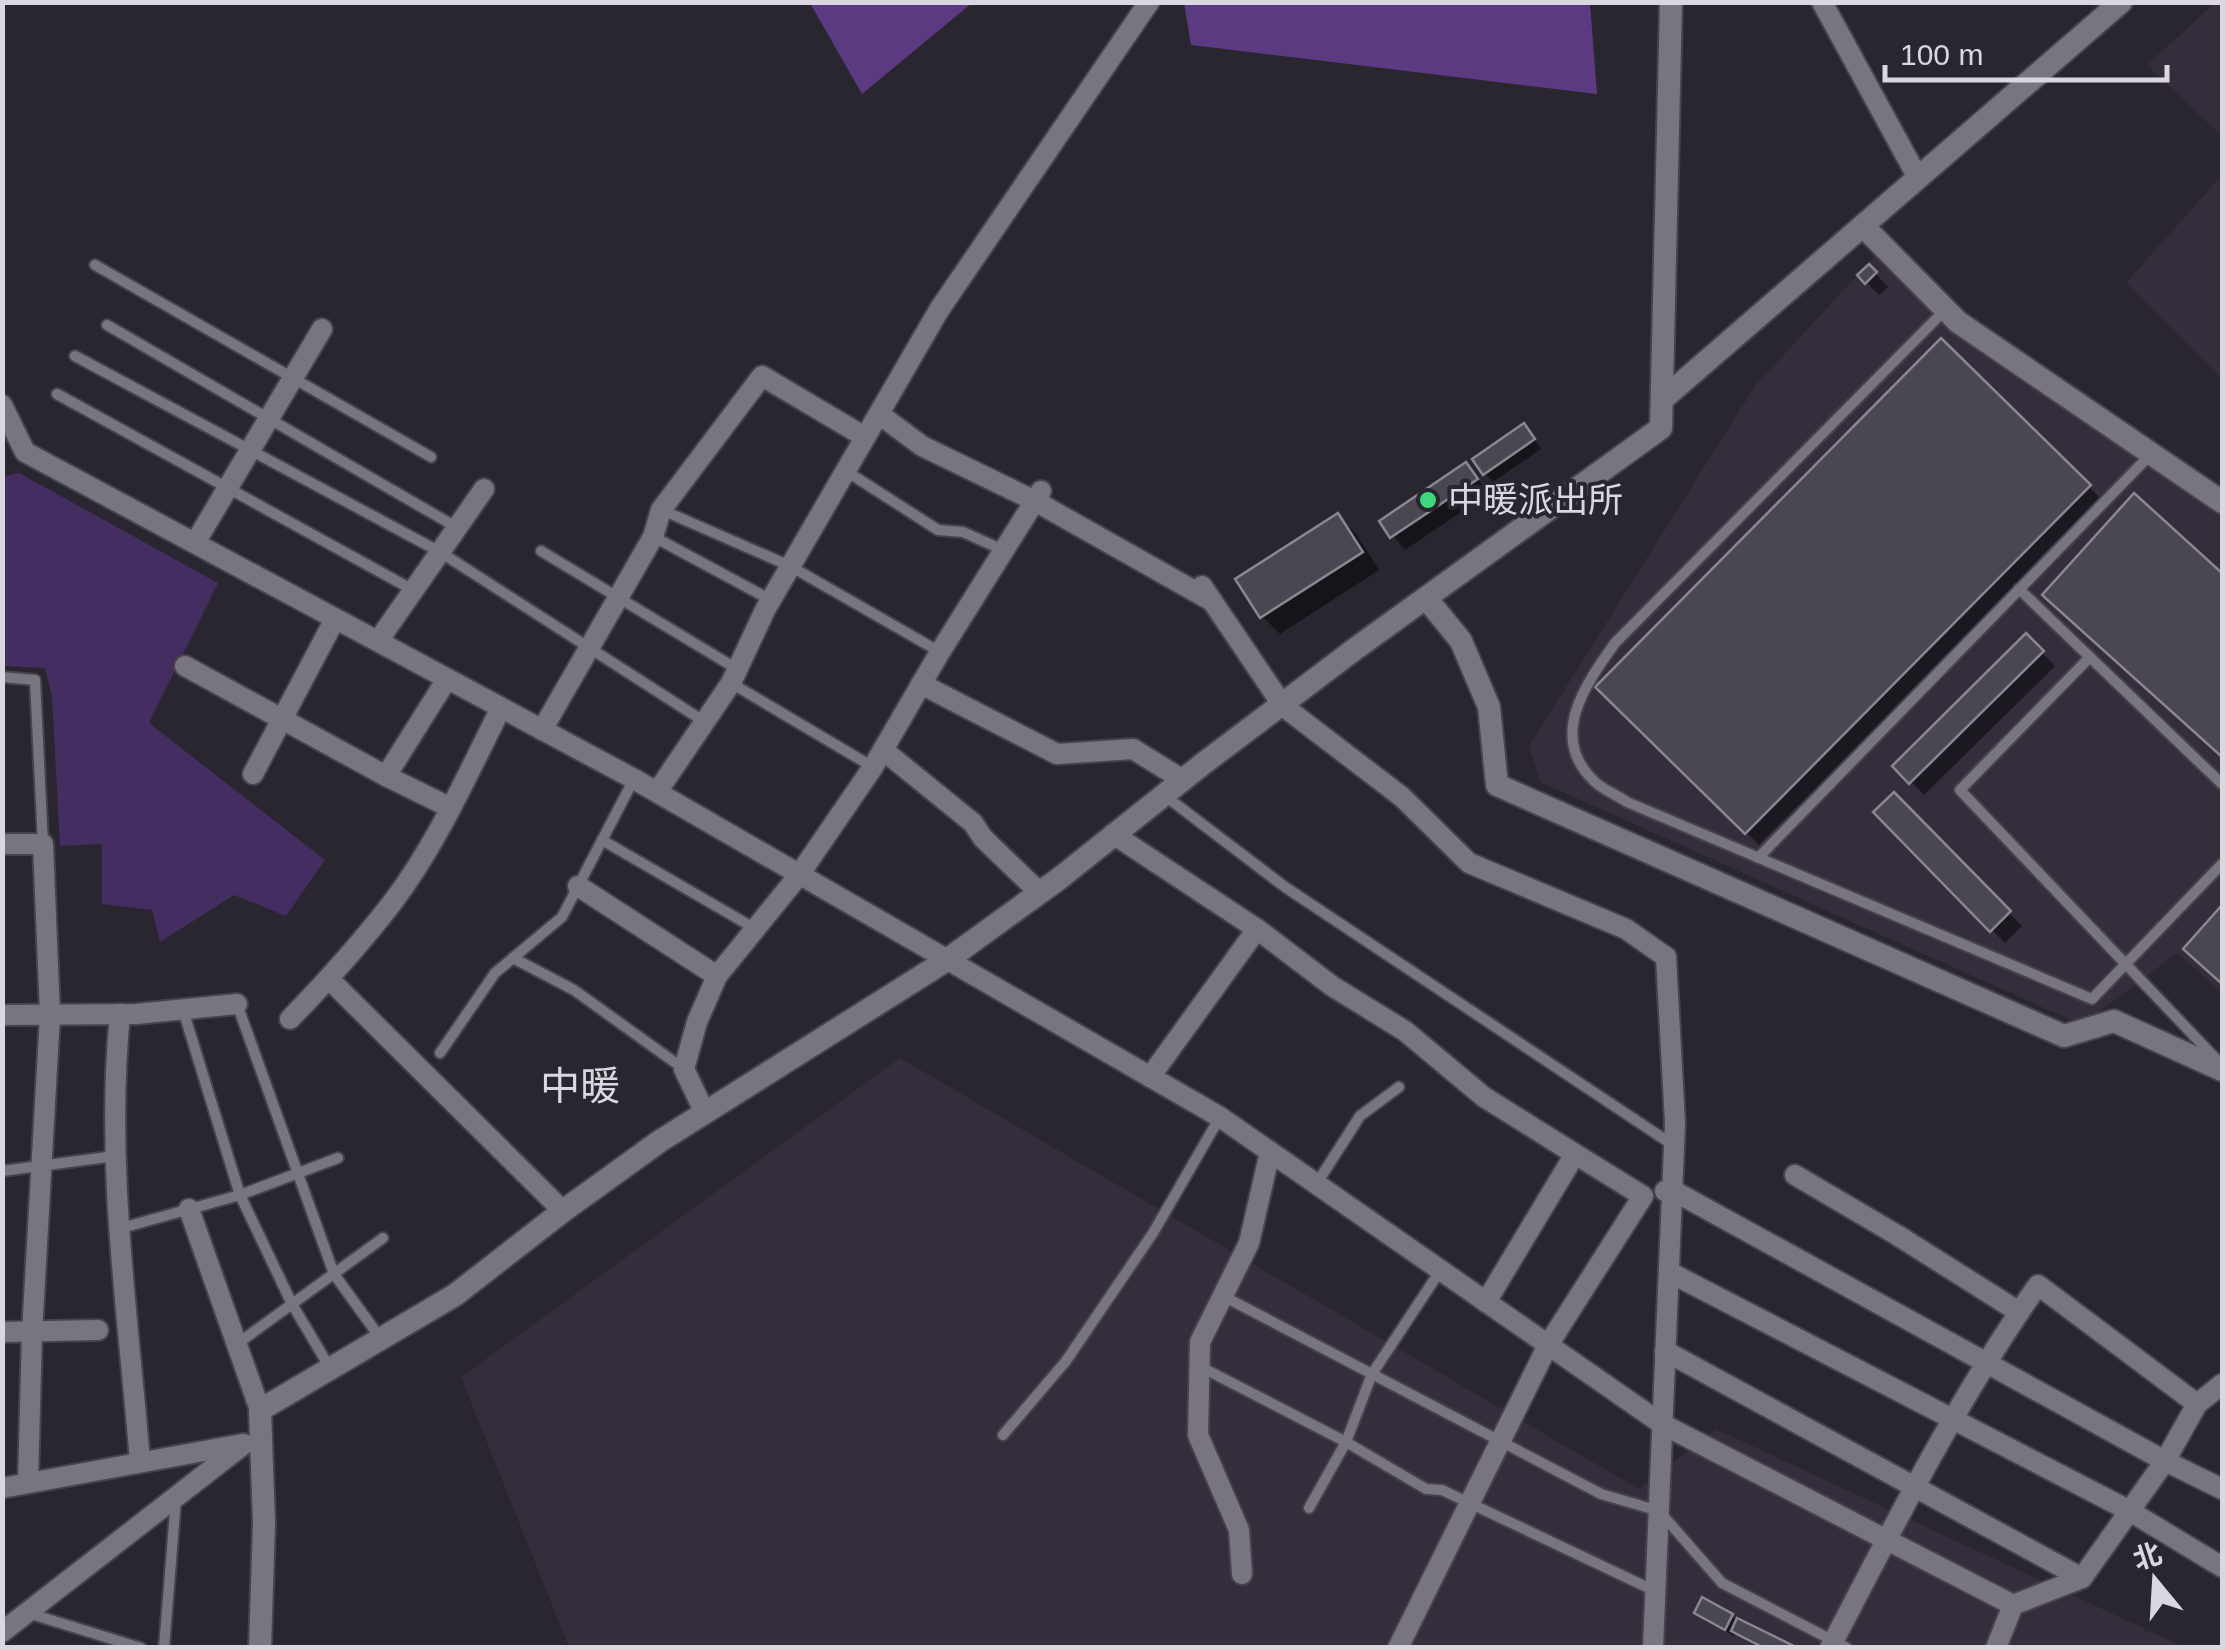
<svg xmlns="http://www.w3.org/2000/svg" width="2225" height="1650" viewBox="0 0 2225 1650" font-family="Helvetica,'Noto Sans SC',sans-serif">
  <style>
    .built { fill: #332d3c }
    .green { fill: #442d61 }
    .forest { fill: #5b3a82 }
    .shadow { fill: #0007 }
    .building { fill: #4a4751; stroke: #8b8792; stroke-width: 2.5 }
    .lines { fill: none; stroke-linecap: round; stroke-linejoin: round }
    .service-casing { stroke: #46434b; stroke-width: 14 }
    .minor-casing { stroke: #46434b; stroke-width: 24 }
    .tertiary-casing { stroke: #46434b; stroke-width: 26 }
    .service { stroke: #797580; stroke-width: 10 }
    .minor { stroke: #797580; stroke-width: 20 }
    .tertiary { stroke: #797580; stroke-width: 22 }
    .poi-dot { fill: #3ed77d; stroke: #29262f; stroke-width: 4 }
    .labels { text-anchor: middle; stroke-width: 8; stroke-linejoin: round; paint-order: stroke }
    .poi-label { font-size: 35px; fill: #dad8de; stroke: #29262f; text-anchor: start }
    .quarter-label { font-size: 40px; fill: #dad8de; stroke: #29262f }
  </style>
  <rect width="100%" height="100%" fill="#29262f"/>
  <g class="built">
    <path d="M 2216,2 L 2222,3 L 2222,136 L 2147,65 Z"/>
    <path d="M 2222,175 L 2222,379 L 2126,283 Z"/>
    <path d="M 1875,256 L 1945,325 L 2222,516 L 2222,993 L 2177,953 L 2082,1025 L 1540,782 L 1529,746 L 1755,386 Z"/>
    <path d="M 900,1058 L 1639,1489 L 1716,1429 L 2184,1647 L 569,1647 L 461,1377 Z"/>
  </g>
  <path class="green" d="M 19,473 L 218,583 L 149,723 L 325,860 L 286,916 L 234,895 L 160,942 L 152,910 L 102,904 L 102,844 L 60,846 L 52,697 L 45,668 L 3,666 L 3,476 Z"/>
  <g class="forest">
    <path d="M 810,3 L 972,3 L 862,94 Z"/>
    <path d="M 1184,3 L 1590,3 L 1597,94 L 1191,45 Z"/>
  </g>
  <g class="shadow">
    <path d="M 1869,267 L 1888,287 L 1879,295 L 1860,276 Z"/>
    <path d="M 1941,341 L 2102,500 L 1759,845 L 1598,687 Z"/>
    <path d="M 1532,435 L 1541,449 L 1493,482 L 1485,473 Z"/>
    <path d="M 1466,465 L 1489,493 L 1405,550 L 1382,522 Z"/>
    <path d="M 2134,497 L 2222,576 L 2222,755 L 2059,608 Z"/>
    <path d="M 1338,516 L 1356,534 L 1379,570 L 1280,634 L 1262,616 Z"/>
    <path d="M 2026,636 L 2055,666 L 1924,795 L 1895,766 Z"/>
    <path d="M 1894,795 L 2022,926 L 2005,943 L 1877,812 Z"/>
    <path d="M 1697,1613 L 1732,1616 L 1738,1622 L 1792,1648 L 1759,1648 L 1736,1633 L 1734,1636 L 1705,1621 Z"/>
  </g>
  <g class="building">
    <path d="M 1869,264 L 1877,272 L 1865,284 L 1857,275 Z"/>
    <path d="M 1941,338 L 2091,485 L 1745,834 L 1595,687 Z"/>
    <path d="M 1524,423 L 1535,439 L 1483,475 L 1472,459 Z"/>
    <path d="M 1466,462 L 1478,479 L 1390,538 L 1379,521 Z"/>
    <path d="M 2134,493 L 2222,573 L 2222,757 L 2042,595 Z"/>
    <path d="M 1338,513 L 1363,552 L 1260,618 L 1235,579 Z"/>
    <path d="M 2026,633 L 2044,651 L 1909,784 L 1892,766 Z"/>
    <path d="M 1894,792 L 2011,911 L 1990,932 L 1873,812 Z"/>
    <path d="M 2222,905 L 2222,984 L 2183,949 Z"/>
    <path d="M 1702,1597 L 1733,1614 L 1725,1630 L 1694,1613 Z"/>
    <path d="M 1737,1618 L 1798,1648 L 1764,1648 L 1731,1631 Z"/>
  </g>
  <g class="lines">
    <g class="service-casing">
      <g id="service">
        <path d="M 95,265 L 431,457"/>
        <path d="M 1945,310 L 1615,643 C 1585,685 1548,737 1594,781 C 1603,790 1617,795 1627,802 L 2092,999 L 2222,864"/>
        <path d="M 107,325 L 456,527"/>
        <path d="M 75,356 L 440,552 L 705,722"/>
        <path d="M 57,394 L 413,590"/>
        <path d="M 846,471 L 938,530 L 963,532 L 1003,550"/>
        <path d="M 662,510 L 790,566 L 940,652"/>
        <path d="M 654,537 L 771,600"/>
        <path d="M 541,551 L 737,669"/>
        <path d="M 2019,589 L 2222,784"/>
        <path d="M 2090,657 L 1960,790 L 2217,1060"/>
        <path d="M 2,677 L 35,680 L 43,844"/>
        <path d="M 731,683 L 873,767"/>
        <path d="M 1164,795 L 1285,887 L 1673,1145"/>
        <path d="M 602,840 L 754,928"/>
        <path d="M 1758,858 L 2151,454"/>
        <path d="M 513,958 L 574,990 L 684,1069"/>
        <path d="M 237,1004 L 334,1274 L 381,1339"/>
        <path d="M 183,1010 L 240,1195 L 292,1304 L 330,1368"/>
        <path d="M 440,1053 L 495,973 L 562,917 L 634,779"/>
        <path d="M 2,1171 L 115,1156"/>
        <path d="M 1317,1183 L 1360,1116 L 1399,1087"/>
        <path d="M 118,1229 L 240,1195 L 338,1158"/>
        <path d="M 1223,1296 L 1601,1494 L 1659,1511 L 1722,1583 L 1847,1648"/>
        <path d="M 237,1344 L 383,1238"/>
        <path d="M 1201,1367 L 1346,1442 L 1426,1489 L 1442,1490 L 1655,1591"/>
        <path d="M 1003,1435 L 1066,1361 L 1153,1233 L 1220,1117"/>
        <path d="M 1309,1508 L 1346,1442 L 1372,1374 L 1440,1271"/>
        <path d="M 28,1613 L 141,1648"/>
        <path d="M 164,1648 L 176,1499"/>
      </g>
    </g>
    <g class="minor-casing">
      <g id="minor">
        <path d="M 1822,2 L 1918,178"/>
        <path d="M 2,405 L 25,452 L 634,779 L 1220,1117 L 1662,1424 L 2013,1605"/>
        <path d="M 879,414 L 922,446 L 1035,501 L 1212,601"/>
        <path d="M 195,543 L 322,329"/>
        <path d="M 1202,586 L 1283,706 L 1402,797 L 1469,863 L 1626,929 L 1666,957 L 1675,1123 L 1653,1648"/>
        <path d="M 378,641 L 484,489"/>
        <path d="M 185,666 L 386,776 L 451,808"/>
        <path d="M 921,684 L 1057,754 L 1133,749 L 1183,780"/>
        <path d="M 542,730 L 653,537 L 661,510 L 762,376 L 865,437"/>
        <path d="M 883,750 L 973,823 L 983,838 L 1040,893"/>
        <path d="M 253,774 L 335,619"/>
        <path d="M 386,776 L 447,679"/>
        <path d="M 657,792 L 731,683 L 765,610 L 939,310 L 1149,2"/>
        <path d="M 1113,834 L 1257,929 L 1150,1077"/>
        <path d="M 2,844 L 43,844 L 50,1015 L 32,1333 L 28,1483"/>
        <path d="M 578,886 L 717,976 L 697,1022 L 684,1069 L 705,1113"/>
        <path d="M 1257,929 L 1332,986 L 1405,1031 L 1484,1097 L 1575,1154"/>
        <path d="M 717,976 L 799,875 L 873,767 L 940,652 L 1041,491"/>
        <path d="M 329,979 L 563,1211"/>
        <path d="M 120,1014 C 105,1165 128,1312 140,1462"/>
        <path d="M 2,1015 L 136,1014 L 237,1004"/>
        <path d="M 290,1019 C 326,982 361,943 392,903 C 437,844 468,773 501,708"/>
        <path d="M 1795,1175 L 1897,1235 L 2019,1312"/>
        <path d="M 1665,1191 L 1672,1190 L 2165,1461 L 2222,1489"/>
        <path d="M 189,1209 L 260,1410"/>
        <path d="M 1669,1272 L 2128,1510 L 2222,1567"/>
        <path d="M 2,1332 L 98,1330"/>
        <path d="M 1665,1351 L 2082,1578"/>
        <path d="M 2,1488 L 242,1444"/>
        <path d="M 1242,1574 L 1239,1530 L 1198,1435 L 1200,1342 L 1249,1243 L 1270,1152"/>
        <path d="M 2,1632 L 244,1444"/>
        <path d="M 1398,1648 L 1548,1345 L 1643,1196 L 1575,1154 L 1486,1302"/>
        <path d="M 1830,1648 C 1895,1523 1957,1400 2038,1285 L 2197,1404"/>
        <path d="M 1996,1648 L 2013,1605 L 2082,1578 L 2165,1461 L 2197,1404 L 2222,1384"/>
      </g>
    </g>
    <g class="tertiary-casing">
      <g id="tertiary">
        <path d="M 1863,226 L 1958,322 L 2222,502"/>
        <path d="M 1664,398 L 2121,2"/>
        <path d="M 1426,598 L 1461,641 L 1489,707 L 1497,785 L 2064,1036 L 2114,1021 L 2222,1070"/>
        <path d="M 260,1648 L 264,1523 L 260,1410 L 455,1295 L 563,1211 L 660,1141 L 947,960 L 1060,878 L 1204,763 L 1355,649 L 1661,428 L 1671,2"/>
      </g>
    </g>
    <use href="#service" class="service"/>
    <use href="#minor" class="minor"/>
    <use href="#tertiary" class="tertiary"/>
  </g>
  <circle class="poi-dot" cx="1428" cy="500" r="10"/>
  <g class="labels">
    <g class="poi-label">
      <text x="1448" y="512">中暖派出所</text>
    </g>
    <g class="quarter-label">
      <text x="580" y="1100">中暖</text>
    </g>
  </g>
  <rect width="2225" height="1650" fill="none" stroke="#dad8de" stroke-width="10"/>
  <g transform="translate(2155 1580) rotate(342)" stroke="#29262f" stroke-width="8" paint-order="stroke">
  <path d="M0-8L18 38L0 25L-18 38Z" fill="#dad8de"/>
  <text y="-15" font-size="28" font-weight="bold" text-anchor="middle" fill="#dad8de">北</text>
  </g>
  <path d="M1885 65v15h282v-15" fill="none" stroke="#dad8de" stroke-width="5"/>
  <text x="1900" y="65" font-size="30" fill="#dad8de" stroke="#29262f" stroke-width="8" paint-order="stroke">100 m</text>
</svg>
